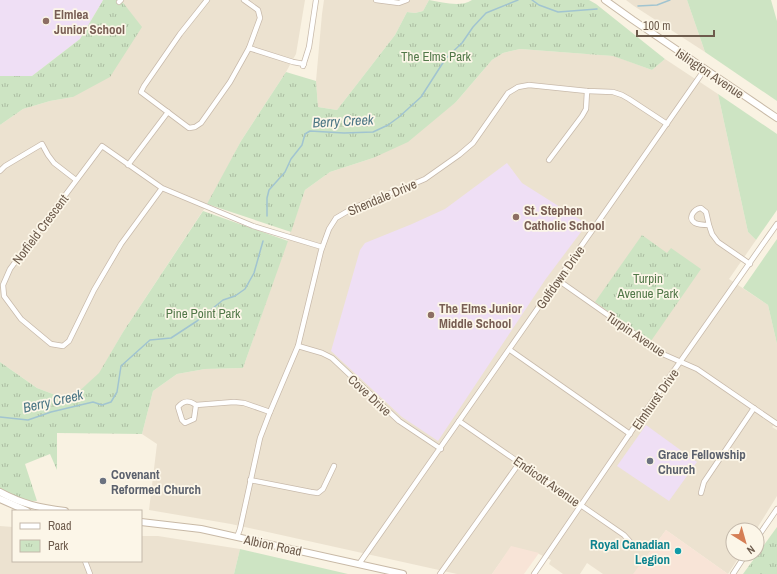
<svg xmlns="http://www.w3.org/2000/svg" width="777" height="574" viewBox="0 0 777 574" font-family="'Archivo Narrow',sans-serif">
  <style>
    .residential { fill: #ece2d0 }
    .commercial { fill: #f8e4d7 }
    .education { fill: #efdff5 }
    .green { fill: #cde4c3 }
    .park { fill: url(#park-tufts) }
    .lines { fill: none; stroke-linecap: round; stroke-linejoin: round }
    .stream { stroke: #a1c4d0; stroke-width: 1.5 }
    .street-casing { stroke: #c8baab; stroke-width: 6 }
    .secondary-casing { stroke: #c8b9a6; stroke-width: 8 }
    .street { stroke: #fff; stroke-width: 4.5 }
    .secondary { stroke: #fff; stroke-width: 6 }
    .education-dot { fill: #8d6e63; stroke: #fcf6e8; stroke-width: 1.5 }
    .worship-dot { fill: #6b7280; stroke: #fcf6e8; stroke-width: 1.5 }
    .culture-dot { fill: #0f9aa8; stroke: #fcf6e8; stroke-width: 1.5 }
    .labels { text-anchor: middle; stroke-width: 3.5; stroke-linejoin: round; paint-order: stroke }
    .education-label { font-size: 13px; font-weight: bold; fill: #785e54; stroke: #fcf6e8; text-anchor: start }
    .park-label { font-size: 13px; fill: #527849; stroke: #fcf6e8 }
    .street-label { font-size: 13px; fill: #6d5b4c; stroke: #fcf6e8 }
    .worship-label { font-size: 13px; font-weight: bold; fill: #5b616d; stroke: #fcf6e8; text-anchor: start }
    .culture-label { font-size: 13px; font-weight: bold; fill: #0d838f; stroke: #fcf6e8; text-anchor: end }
    .water-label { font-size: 14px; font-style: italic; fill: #4c7685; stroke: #fcf6e8 }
  </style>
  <defs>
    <pattern id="park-tufts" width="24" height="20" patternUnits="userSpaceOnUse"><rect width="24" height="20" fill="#cde4c3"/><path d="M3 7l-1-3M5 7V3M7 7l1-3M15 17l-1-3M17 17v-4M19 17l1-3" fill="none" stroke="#abbca1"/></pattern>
  </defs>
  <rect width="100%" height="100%" fill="#f9f2e2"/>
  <g class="residential">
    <path d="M 121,0 L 305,0 L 296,54 L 286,72 L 241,141 L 212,197 L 123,332 L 99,374 L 77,393 L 58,396 L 37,388 L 0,362 L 0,125 L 23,109 L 50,101 L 73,97 Z"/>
    <path d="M 324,0 L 429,0 L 423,11 L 415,13 L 407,12 L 395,35 L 337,110 L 318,107 L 316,81 L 322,14 Z"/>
    <path d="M 626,0 L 687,0 L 705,52 L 634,6 Z"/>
    <path d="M 520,49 L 614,56 L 652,70 L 665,59 L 718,94 L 748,232 L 756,240 L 729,279 L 768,305 L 777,344 L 777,422 L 772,427 L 777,430 L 777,496 L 756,530 L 733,530 L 733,554 L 741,554 L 728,574 L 666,530 L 634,574 L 603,574 L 587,563 L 580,574 L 563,574 L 549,564 L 551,560 L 539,554 L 511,547 L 492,574 L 457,574 L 231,524 L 149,510 L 157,444 L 142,434 L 153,391 L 177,374 L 205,369 L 243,368 L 305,190 L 330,172 L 373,158 L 456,102 L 492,60 L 503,53 Z"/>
    <path d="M 0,526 L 13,527 L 13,561 L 141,561 L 141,536 L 158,536 L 240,549 L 234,574 L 0,574 Z"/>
  </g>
  <g class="commercial">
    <path d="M 666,530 L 728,574 L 633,574 Z"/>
    <path d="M 511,546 L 539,553 L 524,574 L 492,574 Z"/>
  </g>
  <g class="education">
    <path d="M 0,0 L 103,0 L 102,2 L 80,39 L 32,76 L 0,76 Z"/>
    <path d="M 507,163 L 522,183 L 587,224 L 545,280 L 438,441 L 402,417 L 331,351 L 360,250 L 365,243 L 412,224 L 445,209 Z"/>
    <path d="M 646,425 L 697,462 L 669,501 L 617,466 Z"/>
  </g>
  <g class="green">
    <path d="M 687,0 L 771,0 L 777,21 L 777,101 L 705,52 Z"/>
    <path d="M 718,94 L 777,134 L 777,210 L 756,240 L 748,232 Z"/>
    <path d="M 777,239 L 777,344 L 768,305 L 743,288 Z"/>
    <path d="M 240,549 L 348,574 L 234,574 Z"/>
  </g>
  <g class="park">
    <path d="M 103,0 L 121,0 L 142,27 L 110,77 L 73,97 L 50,101 L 23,109 L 0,125 L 0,76 L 32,76 L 80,39 L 102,2 Z"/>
    <path d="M 429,0 C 443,2 459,8 472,0 L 589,0 L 596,4 L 665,59 L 652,70 L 613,56 L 520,49 L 503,53 L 492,60 L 456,102 L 408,142 L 373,158 L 330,172 L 305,190 L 291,232 L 207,204 L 241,141 L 286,72 L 316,81 L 318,107 L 337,110 L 395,35 L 407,12 L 415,13 L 423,11 Z"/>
    <path d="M 203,211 L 288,241 L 243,368 L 205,369 L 177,374 L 153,391 L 142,434 L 57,433 L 57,470 L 50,454 L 25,464 L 37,501 L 0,500 L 0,362 L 37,388 L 58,396 L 77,393 L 99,373 L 123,332 Z"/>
    <path d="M 642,235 L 667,253 L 671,248 L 701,269 L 651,341 L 595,302 Z"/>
    <path d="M 777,527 L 777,574 L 743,574 Z"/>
  </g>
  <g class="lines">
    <g class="stream">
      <path d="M 532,0 L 539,5 L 558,12 L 597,9"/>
      <path d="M 638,6 L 657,5 L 670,0"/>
      <path d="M 267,216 L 267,198 L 269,190 L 285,172 L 291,159 L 302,145 L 305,134 L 310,131 L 344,133 L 373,132 L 388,125 L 399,117 L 421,97 L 446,58 L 462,43 L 473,27 L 486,13 L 518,0"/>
      <path d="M 0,417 L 28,420 L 51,412 L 93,402 L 102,405 L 111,402 L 117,392 L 121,366 L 150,340 L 171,338 L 197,321 L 223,300 L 235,296 L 245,289 L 254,273 L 263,241"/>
    </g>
    <g class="street-casing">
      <g id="street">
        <path d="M 207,0 L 180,34 L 144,86 L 141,92 L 189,128 L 195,127 L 201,123 L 230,82 L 249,48 L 260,18 L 258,10 L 244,0"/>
        <path d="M 376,0 L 399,3 L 407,0"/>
        <path d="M 119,2 L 121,0"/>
        <path d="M 249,48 L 293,62 L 304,64"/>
        <path d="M 303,66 L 309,47 L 316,0"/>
        <path d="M 549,160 L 582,116 L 586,109 L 587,91"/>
        <path d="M 128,165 L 168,112"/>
        <path d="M 0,171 L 5,166 L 42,144 L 48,155 L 54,163 L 76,180"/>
        <path d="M 162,188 L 121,244 L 94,290 L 69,341 L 63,346 L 51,344 L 21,319 L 4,296 L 3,285 L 10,269 L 102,146 L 162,188 L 253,226 L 322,247"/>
        <path d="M 709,225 C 705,225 699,225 695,223 C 687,218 694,209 701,208 L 706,212 L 709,225 L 712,234 L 718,242 L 750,264"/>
        <path d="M 558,280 L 665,355 L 697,369 L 777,424"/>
        <path d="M 298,346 L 322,353 L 332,358 L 399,421 L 441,449"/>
        <path d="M 510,350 L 630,434"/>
        <path d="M 196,405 L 194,419 L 185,423 L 182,420 L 178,407 C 184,400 189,400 196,405 L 234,402 L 244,403 L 270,412"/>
        <path d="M 459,421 L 624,535 L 633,545"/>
        <path d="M 250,480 L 311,492 L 318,493 L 323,489 L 334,466"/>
        <path d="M 701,493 L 704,482 L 754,408"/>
        <path d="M 237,537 L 240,529 L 260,438 L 270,412 L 298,346 L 321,251 L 329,229 L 336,218 L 353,208 L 411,185 L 425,179 L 459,155 L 473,143 L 508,93 L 518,87 L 529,85 L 587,91 L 613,92 L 622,95 L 629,99 L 667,124"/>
        <path d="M 757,538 L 777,509"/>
        <path d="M 85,561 L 90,574"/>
        <path d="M 359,564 L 705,69"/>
        <path d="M 440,574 L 520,462"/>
        <path d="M 534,574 L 635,426 L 777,224"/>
        <path d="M 733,574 L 746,554"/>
      </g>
    </g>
    <g class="secondary-casing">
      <g id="secondary">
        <path d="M 605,0 L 633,20 L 777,118"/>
        <path d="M 0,492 C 22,504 40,508 65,511"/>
        <path d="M 0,499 L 27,511"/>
        <path d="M 141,522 L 201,529 L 403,574"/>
      </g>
    </g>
    <use href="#street" class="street"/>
    <use href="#secondary" class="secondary"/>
  </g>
  <g class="education-dot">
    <circle cx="46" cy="21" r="4"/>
    <circle cx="516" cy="217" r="4"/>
    <circle cx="431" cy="315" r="4"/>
  </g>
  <g class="worship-dot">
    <circle cx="650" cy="461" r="4"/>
    <circle cx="103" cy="481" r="4"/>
  </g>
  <circle class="culture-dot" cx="678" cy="551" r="4"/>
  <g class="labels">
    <g class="education-label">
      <text x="54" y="19">Elmlea<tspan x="54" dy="15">Junior School</tspan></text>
      <text x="524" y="215">St. Stephen<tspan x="524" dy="15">Catholic School</tspan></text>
      <text x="439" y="313">The Elms Junior<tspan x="439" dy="15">Middle School</tspan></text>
    </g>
    <g class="park-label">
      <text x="436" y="61">The Elms Park</text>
      <text x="648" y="283">Turpin<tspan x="648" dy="15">Avenue Park</tspan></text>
      <text x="203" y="318">Pine Point Park</text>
    </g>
    <g class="street-label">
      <text transform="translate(710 73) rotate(34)" y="5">Islington Avenue</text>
      <text transform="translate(382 197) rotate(-23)" y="5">Shendale Drive</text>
      <text transform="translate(40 229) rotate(-53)" y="5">Norfield Crescent</text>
      <text transform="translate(560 277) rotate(-55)" y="5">Golfdown Drive</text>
      <text transform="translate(636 334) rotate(34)" y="5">Turpin Avenue</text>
      <text transform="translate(370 395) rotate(43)" y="5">Cove Drive</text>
      <text transform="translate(655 399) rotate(-55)" y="5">Elmhurst Drive</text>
      <text transform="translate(547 481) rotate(35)" y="5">Endicott Avenue</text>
      <text transform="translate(273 545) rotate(12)" y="5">Albion Road</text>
    </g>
    <g class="worship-label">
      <text x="658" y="459">Grace Fellowship<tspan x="658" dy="15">Church</tspan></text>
      <text x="111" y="479">Covenant<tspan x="111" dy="15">Reformed Church</tspan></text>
    </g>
    <g class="culture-label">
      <text x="670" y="549">Royal Canadian<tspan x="670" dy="15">Legion</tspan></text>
    </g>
    <g class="water-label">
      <text transform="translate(343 121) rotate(-3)" y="5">Berry Creek</text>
      <text transform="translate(53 401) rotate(-13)" y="5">Berry Creek</text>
    </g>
  </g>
  <rect x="12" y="510" width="130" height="52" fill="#fcf6e8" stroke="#c3b8aa"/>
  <rect x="20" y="523" width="20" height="6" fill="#ffffff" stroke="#c3b8aa"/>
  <text x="48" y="530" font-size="12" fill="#6d5b4c">Road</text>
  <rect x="20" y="540" width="20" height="12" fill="url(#park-tufts)" stroke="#c3b8aa"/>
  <text x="48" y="550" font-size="12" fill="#6d5b4c">Park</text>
  <g transform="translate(745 542) rotate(143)"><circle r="19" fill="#fcf6e8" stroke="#c3b8aa"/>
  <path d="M0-3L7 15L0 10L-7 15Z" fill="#d57e55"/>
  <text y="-6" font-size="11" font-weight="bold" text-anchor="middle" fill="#6d5b4c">N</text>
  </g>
  <path d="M637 30v6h77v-6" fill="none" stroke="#6d5b4c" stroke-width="2"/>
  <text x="643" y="30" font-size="12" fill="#6d5b4c" stroke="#fcf6e8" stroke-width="3" paint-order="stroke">100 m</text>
</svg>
